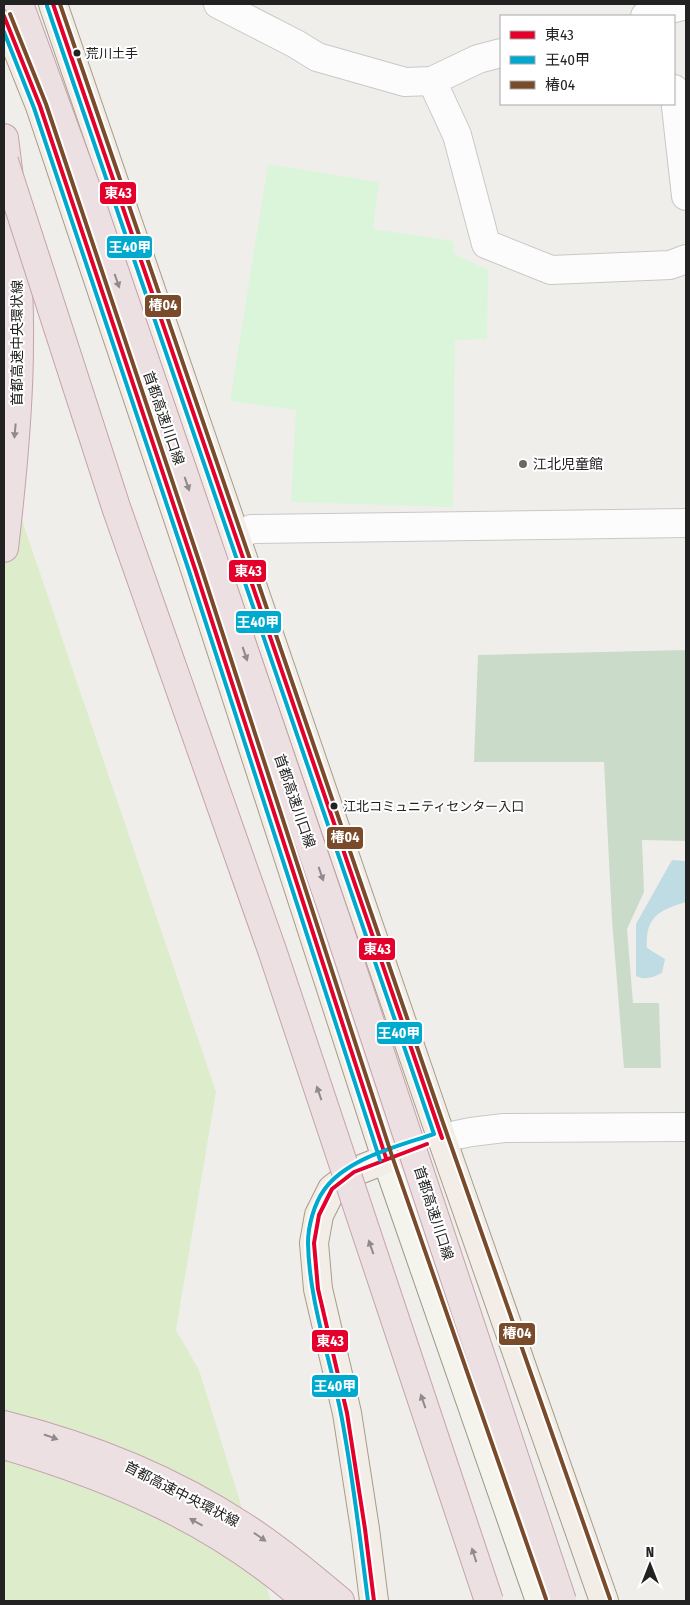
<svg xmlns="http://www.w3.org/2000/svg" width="690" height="1605" viewBox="0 0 690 1605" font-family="'Fira Sans Condensed','Noto Sans JP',sans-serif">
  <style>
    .grass { fill: #ddeccb }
    .cemetery { fill: #cadbca }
    .park { fill: #daf5da }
    .water { fill: #bfdbe3 }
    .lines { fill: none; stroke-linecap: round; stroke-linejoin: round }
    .minor-casing { stroke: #c9c8c7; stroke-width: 30 }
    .secondary-casing { stroke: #999a82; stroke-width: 30 }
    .primary-casing { stroke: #a79c86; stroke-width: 30 }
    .motorway-casing { stroke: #c5a2ac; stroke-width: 30 }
    .minor { stroke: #fdfcfc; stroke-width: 28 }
    .secondary { stroke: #f4f4ed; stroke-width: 28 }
    .primary { stroke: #f3ede7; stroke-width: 28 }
    .motorway { stroke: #ece0e2; stroke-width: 28 }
    .motorway-bridge-casing { stroke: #c5a2ac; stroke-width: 30; stroke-linecap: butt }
    .motorway-bridge { stroke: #ece0e2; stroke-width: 28 }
    .bus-1-casing { stroke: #fff; stroke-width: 8 }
    .bus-2-casing { stroke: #fff; stroke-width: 8 }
    .bus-3-casing { stroke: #fff; stroke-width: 8 }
    .bus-1 { stroke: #e4002b; stroke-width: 4 }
    .bus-2 { stroke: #00a9ce; stroke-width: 4 }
    .bus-3 { stroke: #7a4b2a; stroke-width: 4 }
    .oneway { fill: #918a8c }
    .bus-dot { fill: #222; stroke: #fff; stroke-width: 2 }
    .poi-dot { fill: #6a6968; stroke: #fff; stroke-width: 2 }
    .labels { text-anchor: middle; stroke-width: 4; stroke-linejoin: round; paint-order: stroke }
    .bus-label { font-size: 13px; fill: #222; stroke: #fff; text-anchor: start }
    .street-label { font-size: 14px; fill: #222; stroke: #fff }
    .poi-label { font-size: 14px; fill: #222; stroke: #fff; text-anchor: start }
    .line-badge { stroke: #fff; stroke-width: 2 }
    .badge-label { font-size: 14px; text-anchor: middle; font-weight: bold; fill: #fff }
  </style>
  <rect width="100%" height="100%" fill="#f0eeeb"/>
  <path class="grass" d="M 4,467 L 216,1092 L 176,1330 L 199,1370 L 271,1601 L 4,1601 Z"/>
  <path class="cemetery" d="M 686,650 L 686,841 L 642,840 L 644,892 L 627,929 L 633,1003 L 659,1003 L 661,1068 L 624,1068 L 612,920 L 604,762 L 474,762 L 478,655 Z"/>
  <path class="park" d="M 268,164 L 379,182 L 373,229 L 453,241 L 454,254 L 488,270 L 487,339 L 455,340 L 453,507 L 291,502 L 296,410 L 230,401 Z"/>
  <path class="water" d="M 672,860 L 686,861 L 686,902 C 659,910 645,917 647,948 L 665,959 L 662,973 C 653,977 646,981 636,976 L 636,924 Z"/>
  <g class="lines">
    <g class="minor-casing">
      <g id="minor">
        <path d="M 218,4 L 296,44 L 317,57 L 405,82 L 432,81 L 478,59 L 501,53"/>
        <path d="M 645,16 L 686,5"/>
        <path d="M 432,81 L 457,135 L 486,244 L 551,270 L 670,265 L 686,259"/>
        <path d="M 674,89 L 686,196"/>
        <path d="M 218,552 L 236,538 L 251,529 L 686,523"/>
        <path d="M 442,1138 L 471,1132 L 504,1128 L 686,1127"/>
      </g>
    </g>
    <g class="secondary-casing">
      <path id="secondary" d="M 386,1158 L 540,1601"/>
    </g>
    <g class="primary-casing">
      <g id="primary">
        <path d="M 53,4 L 435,1119 L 604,1601"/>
        <path d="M 4,16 L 40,106 L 195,569 L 386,1158"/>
        <path d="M 374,1601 L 365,1529 L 347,1413 L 318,1289 L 314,1243 L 319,1215 L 332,1189 L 354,1172 L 404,1152"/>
      </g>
    </g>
    <g class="motorway-casing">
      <g id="motorway">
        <path d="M 4,138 C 13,206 20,275 19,343 C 19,411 12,480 4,548"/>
        <path d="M 4,1425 C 88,1446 171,1479 244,1527 C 278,1549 309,1575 340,1601"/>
        <path d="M 4,1445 C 116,1478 218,1522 307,1601"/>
      </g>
    </g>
    <use href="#minor" class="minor"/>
    <use href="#secondary" class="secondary"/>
    <use href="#primary" class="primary"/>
    <use href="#motorway" class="motorway"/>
    <g class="motorway-bridge-casing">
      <g id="motorway-bridge">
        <path d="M 19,4 L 85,185 L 335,917 L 562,1601"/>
        <path d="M 4,161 L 117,510 L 273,953 L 489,1601"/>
      </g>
    </g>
    <use href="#motorway-bridge" class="motorway-bridge"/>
    <g class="bus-1-casing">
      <g id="bus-1">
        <path d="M 53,4 L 442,1138"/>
        <path d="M 4,16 L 40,106 L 195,569 L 386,1158"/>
        <path d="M 374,1601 L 365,1529 L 347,1413 L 318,1289 L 314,1243 L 319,1215 L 332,1189 L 354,1172 L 427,1144"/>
      </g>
    </g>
    <g class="bus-2-casing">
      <g id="bus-2">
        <path d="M 47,6 L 434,1134 C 399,1146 347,1158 324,1190 C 314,1204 308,1226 308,1243 C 309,1301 330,1358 341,1414 C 353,1476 360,1539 368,1601"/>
        <path d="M 4,32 L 34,108 L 189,571 L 380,1160"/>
      </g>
    </g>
    <g class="bus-3-casing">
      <g id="bus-3">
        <path d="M 60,4 L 441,1117 L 610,1599"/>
        <path d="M 10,14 L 46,104 L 201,567 L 392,1156 L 546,1599"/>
      </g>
    </g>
    <use href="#bus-1" class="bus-1"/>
    <use href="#bus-2" class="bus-2"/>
    <use href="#bus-3" class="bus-3"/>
  </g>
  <defs><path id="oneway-solid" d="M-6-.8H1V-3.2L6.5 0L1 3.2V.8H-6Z" transform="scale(1.25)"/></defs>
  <g class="oneway">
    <use href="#oneway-solid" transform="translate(117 281) rotate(71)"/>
    <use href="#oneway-solid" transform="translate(15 431) rotate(95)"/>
    <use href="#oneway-solid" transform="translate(187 484) rotate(71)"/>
    <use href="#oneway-solid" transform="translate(245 654) rotate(71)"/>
    <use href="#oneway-solid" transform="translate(321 874) rotate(71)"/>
    <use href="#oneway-solid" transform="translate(319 1093) rotate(-109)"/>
    <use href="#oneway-solid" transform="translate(371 1247) rotate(-109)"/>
    <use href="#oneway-solid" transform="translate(423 1401) rotate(-109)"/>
    <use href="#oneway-solid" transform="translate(51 1437) rotate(19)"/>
    <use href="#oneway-solid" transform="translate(196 1522) rotate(-151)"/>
    <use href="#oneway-solid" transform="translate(260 1537) rotate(35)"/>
    <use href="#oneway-solid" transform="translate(474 1555) rotate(-108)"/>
  </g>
  <g class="bus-dot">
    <circle cx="77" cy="53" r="4.5"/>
    <circle cx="334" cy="806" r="4.5"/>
  </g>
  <circle class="poi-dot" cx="523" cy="464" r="5"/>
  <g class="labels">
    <g class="bus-label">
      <text x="86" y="58">荒川土手</text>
      <text x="343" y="811">江北コミュニティセンター入口</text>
    </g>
    <g class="street-label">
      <text transform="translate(17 343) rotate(-90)" y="5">首都高速中央環状線</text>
      <text transform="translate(164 418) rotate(71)" y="5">首都高速川口線</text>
      <text transform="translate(295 801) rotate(71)" y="5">首都高速川口線</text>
      <text transform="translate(434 1213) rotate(72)" y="5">首都高速川口線</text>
      <text transform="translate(182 1494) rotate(27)" y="5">首都高速中央環状線</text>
    </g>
    <g class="poi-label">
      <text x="533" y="469">江北児童館</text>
    </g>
  </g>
  <g class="line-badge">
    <rect x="99" y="181" width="38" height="24" rx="5" fill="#e4002b"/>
    <rect x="106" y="235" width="47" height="24" rx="5" fill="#00a9ce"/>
    <rect x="144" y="294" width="38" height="24" rx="5" fill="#7a4b2a"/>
    <rect x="228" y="559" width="39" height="24" rx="5" fill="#e4002b"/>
    <rect x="235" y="610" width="47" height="24" rx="5" fill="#00a9ce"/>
    <rect x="326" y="826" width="38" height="24" rx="5" fill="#7a4b2a"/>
    <rect x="358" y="937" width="38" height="24" rx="5" fill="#e4002b"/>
    <rect x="376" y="1021" width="47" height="24" rx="5" fill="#00a9ce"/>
    <rect x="498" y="1322" width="38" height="24" rx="5" fill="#7a4b2a"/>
    <rect x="311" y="1329" width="38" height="24" rx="5" fill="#e4002b"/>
    <rect x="311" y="1374" width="48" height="24" rx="5" fill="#00a9ce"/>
  </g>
  <g class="badge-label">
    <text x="118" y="198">東43</text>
    <text x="130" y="252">王40甲</text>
    <text x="163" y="310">椿04</text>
    <text x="248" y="576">東43</text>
    <text x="258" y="627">王40甲</text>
    <text x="345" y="842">椿04</text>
    <text x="377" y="954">東43</text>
    <text x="399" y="1038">王40甲</text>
    <text x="517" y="1338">椿04</text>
    <text x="330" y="1346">東43</text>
    <text x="335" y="1391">王40甲</text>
  </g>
  <rect width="690" height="1605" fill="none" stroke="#222222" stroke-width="10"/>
  <rect x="500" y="15" width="175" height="90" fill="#ffffff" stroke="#a7a7a7"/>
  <rect x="510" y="31" width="25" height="8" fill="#e4002b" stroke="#a7a7a7"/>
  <text x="545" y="40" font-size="15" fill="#222222">東43</text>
  <rect x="510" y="56" width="25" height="8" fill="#00a9ce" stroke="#a7a7a7"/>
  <text x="545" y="65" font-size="15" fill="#222222">王40甲</text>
  <rect x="510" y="81" width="25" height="8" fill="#7a4b2a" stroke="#a7a7a7"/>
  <text x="545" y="90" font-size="15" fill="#222222">椿04</text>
  <g transform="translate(650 1565)" stroke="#ffffff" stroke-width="4" paint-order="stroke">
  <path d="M0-4L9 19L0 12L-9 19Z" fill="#222222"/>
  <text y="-8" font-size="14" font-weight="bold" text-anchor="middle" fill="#222222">N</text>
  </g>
</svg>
